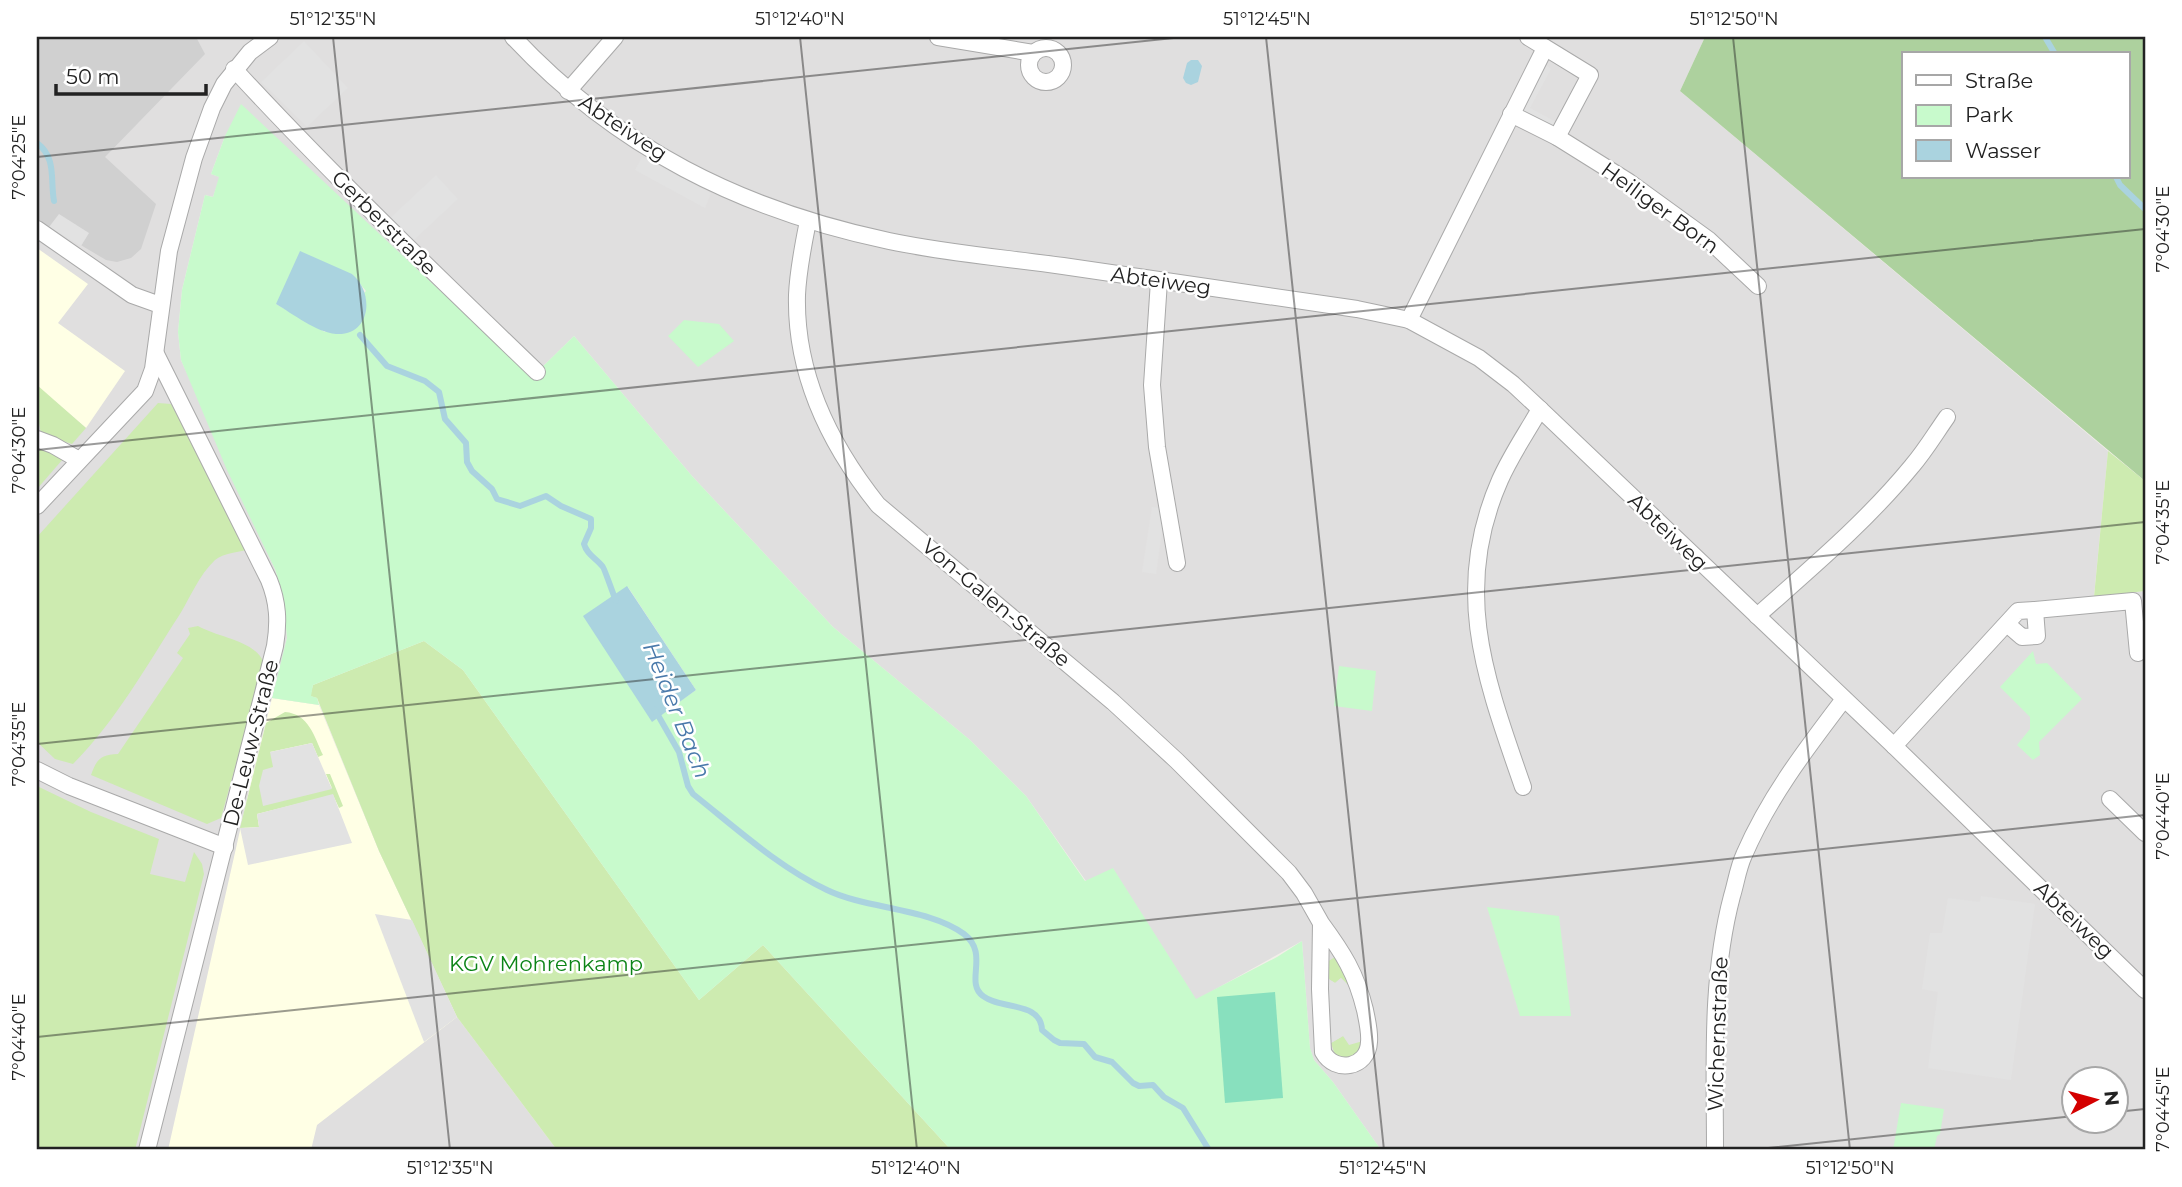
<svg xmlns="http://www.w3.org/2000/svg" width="2182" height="1187" viewBox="0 0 2182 1187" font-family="Montserrat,sans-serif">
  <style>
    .residential { fill: #e0dfdf; fill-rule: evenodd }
    .education { fill: #ffffe5 }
    .religious { fill: #d0d0d0 }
    .grass { fill: #cdebb0 }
    .forest { fill: #add19e; fill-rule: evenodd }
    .park { fill: #c8facc; fill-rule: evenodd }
    .pitch { fill: #88e0be }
    .parking { fill: #e2e2e2 }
    .water { fill: #aad3df }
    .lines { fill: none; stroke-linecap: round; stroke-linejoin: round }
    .stream { stroke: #aad3df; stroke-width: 6 }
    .street-casing { stroke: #a9a9a9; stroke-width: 18 }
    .street { stroke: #fff; stroke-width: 16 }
    .ticks { fill: none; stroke: #222; stroke-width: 2; stroke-opacity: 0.45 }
    .labels { text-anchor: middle; stroke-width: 5; stroke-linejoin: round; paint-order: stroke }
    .street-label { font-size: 21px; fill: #222; stroke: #fff }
    .park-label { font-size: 21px; fill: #0c8416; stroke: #fff }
    .water-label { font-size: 23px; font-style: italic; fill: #4a7aab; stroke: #fff }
    .neatline { fill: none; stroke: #222; stroke-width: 2.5 }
    .ticks-label { font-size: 18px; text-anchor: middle; fill: #222 }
  </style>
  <rect width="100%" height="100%" fill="#f2efe9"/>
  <path class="residential" d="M 37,37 L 1705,37 L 1680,91 L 2108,451 L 2094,596 L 2145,591 L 2145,1150 L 1381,1150 L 1333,1082 L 1314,1060 L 1310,1049 L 1302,941 L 1196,1000 L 1113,869 L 1086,881 L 1026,796 L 970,740 L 833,627 L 692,476 L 574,336 L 532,377 L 225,136 L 211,174 L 220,177 L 213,197 L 205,195 L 182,290 L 178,332 L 181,360 L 275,569 L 283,595 L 287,638 L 273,698 L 319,705 L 379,851 L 457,1017 L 557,1150 L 37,1150 ZM 2074,1078 L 2116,1078 L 2116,1120 L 2074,1120 Z"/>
  <g class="education">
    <path d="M 37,248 L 88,284 L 58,323 L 125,371 L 86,428 L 37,386 Z"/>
    <path d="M 272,698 L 319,705 L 379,851 L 457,1017 L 317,1125 L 311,1150 L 168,1150 L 250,786 Z"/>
  </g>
  <path class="religious" d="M 37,37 L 196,37 L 205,54 L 105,157 L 156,204 L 141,249 L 131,258 L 117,262 L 106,260 L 37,219 Z"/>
  <g class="grass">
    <path d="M 37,385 L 86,428 L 72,444 L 41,434 L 37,412 Z"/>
    <path d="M 158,403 L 171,404 L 251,549 C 240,552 223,553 215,560 C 199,575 191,596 180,614 C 147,665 116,721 73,764 L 55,759 L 37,742 L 37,537 Z"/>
    <path d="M 44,446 L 63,459 L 37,489 L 37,453 Z"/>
    <path d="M 2108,451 L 2145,481 L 2145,591 L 2094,597 Z"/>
    <path d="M 198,626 C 219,638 255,640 264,663 L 221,818 L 207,824 L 91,775 C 97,758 101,755 118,754 L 183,658 L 177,653 L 190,634 L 188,628 Z"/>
    <path d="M 424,641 L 463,670 L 699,1000 L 763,945 L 951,1150 L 557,1150 L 457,1017 L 379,851 L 317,698 L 310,696 L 313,685 Z"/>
    <path d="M 285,712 C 309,714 314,736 323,755 L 318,757 L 312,743 L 270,752 L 332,788 L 326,774 L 330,774 L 343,806 L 339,808 L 333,795 L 257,814 L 259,827 L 240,828 L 266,723 Z"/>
    <path d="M 37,786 L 91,812 L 159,839 L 150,874 L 185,882 L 194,852 L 202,864 L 204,874 L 135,1150 L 37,1150 Z"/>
    <path d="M 1335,957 L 1343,962 L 1349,986 L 1341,978 L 1335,983 L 1327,978 L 1327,962 Z"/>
    <path d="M 1343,1036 L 1363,1041 L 1362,1049 L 1348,1060 L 1335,1055 L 1331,1043 Z"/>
  </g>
  <path class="forest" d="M 1705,37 L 2145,37 L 2145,481 L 1680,91 ZM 1904,54 L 2128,54 L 2128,177 L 1904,177 Z"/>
  <g class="park">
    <path d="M 241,104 L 532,377 L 574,336 L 692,476 L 833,627 L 970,740 L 1026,796 L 1085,881 L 1113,868 L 1196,999 L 1277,957 L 1302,941 L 1310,1048 L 1314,1060 L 1333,1082 L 1381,1150 L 951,1150 L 763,945 L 699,1000 L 463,670 L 424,641 L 313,685 L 311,696 L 317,698 L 319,705 L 272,698 L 287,638 L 283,595 L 275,569 L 227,470 L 181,360 L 178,332 L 182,290 L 205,195 L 213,197 L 219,177 L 211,174 L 225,136 ZM 352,274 L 366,291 L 325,332 L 276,304 ZM 628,587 L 696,690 L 652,721 Z"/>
    <path d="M 684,320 L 719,324 L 734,341 L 698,367 L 668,336 Z"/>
    <path d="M 2033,651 L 2036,664 L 2047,663 L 2082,699 L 2039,742 L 2040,755 L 2033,760 L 2017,745 L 2030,729 L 2030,717 L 2000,687 Z"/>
    <path d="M 1339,666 L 1376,671 L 1372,711 L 1334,706 Z"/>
    <path d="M 1487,907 L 1559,916 L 1571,1016 L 1520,1016 Z"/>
    <path d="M 1901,1103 L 1944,1109 L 1940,1134 L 1937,1136 L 1934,1150 L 1893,1150 Z"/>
  </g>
  <path class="pitch" d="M 1275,992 L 1283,1098 L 1225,1103 L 1217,997 Z"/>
  <g class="parking">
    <path d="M 304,41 L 348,88 L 307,127 L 261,82 Z"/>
    <path d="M 1544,64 L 1551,69 L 1530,108 L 1558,123 L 1555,129 L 1519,108 Z"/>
    <path d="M 642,157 L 711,193 L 705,208 L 635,170 Z"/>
    <path d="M 436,175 L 458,199 L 412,242 L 390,218 Z"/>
    <path d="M 59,214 L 89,233 L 81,246 L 49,227 Z"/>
    <path d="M 1152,507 L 1165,509 L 1156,574 L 1142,572 Z"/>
    <path d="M 312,743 L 332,789 L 263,806 L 259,786 L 263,770 L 273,767 L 270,752 Z"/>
    <path d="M 333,794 L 352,843 L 248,865 L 240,828 L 259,827 L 257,814 Z"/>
    <path d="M 1981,896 L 2035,904 L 2011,1080 L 1928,1068 L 1938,992 L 1922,989 L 1930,933 L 1942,933 L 1948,898 L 1980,902 Z"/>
    <path d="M 375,914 L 412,920 L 457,1017 L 424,1042 Z"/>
    <path d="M 1327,978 L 1335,983 L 1341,978 L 1349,986 L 1360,1020 L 1363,1041 L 1349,1045 L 1343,1036 L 1331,1043 Z"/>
  </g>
  <g class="water">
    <path d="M 1191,60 L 1198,60 L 1202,66 L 1198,82 L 1191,85 L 1186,83 L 1183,78 L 1187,63 Z"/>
    <path d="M 300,251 L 352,274 C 375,293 371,336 336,334 C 316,332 293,314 276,304 Z"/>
    <path d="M 627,586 L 696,690 L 652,722 L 583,616 Z"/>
  </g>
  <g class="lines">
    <g class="stream">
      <path d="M 2045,37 L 2055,54"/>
      <path d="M 37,143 C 57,158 50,180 54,201"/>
      <path d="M 2116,177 L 2120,185 L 2145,209"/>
      <path d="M 360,335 L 387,366 L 425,381 L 439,392 L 445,419 L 466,443 L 467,462 L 472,471 L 492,489 L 497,499 L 520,506 L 546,496 L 561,506 L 591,519 L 591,528 L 584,544 C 587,555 596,558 603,567 C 604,568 614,596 616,601"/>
      <path d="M 655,710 L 679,752 L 688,786 L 693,794 C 736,828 777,866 827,890 C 866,909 929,908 964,934 C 990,954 964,982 983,996 C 1001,1010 1041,1001 1042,1030 L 1054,1040 L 1060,1043 L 1084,1044 L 1095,1057 L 1112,1062 L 1133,1083 L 1139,1086 L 1153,1085 L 1164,1097 L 1183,1108 L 1209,1150"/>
    </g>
    <g class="street-casing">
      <g id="street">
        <path d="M 513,37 C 617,148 742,210 889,241 C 946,253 1005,258 1063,266 C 1161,280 1259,295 1357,309 L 1409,320 L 1479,358 L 1513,384 L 1540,409 L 1894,746 L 2145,990"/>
        <path d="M 938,37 L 1033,53"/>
        <path d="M 1528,37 L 1590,75 L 1557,137"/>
        <circle cx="1046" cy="65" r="17"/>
        <path d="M 234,69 C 331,174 434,273 537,372"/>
        <path d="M 568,91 L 615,37"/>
        <path d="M 1511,114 L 1557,137 L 1629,182 L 1709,240 L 1758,286"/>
        <path d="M 808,221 C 803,246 798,270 797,295 C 795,374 830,445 878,505 L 1113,702 L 1177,761 L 1289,873 L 1304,893 L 1321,923 L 1320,989 L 1323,1052 C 1335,1074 1368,1068 1369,1042 C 1370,1032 1367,1020 1365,1010 C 1356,973 1343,953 1321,923"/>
        <path d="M 37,229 L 132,295 L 160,305"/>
        <path d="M 1159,281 L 1152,385 L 1157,447 L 1177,563"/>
        <path d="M 1409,320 L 1545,48"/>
        <path d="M 37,439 L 53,445 L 79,460"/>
        <path d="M 37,506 L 145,391 L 153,369 L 169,251 L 194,158 L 212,108 L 224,84 L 250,52 L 270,37"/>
        <path d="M 2035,610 L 2133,601 L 2138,653"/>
        <path d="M 1757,616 C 1811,568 1866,522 1912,466 C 1925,451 1935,434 1947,417"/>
        <path d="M 1894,746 L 2018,611 L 2035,610 L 2037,636 L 2022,637 L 2007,624"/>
        <path d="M 37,770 L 69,786 L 225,847"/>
        <path d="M 1523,787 C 1486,680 1451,591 1500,480 C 1511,455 1527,432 1540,409"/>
        <path d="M 2110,799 L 2145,833"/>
        <path d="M 147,1150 L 275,646 C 279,622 278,602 269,580 L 156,354"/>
        <path d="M 1715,1150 C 1715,1065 1710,979 1732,896 C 1736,883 1738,868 1744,855 C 1769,797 1806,749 1844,699"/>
      </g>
    </g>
    <use href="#street" class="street"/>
  </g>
  <path class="ticks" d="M 333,37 L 450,1150M 800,37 L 917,1150M 1266,37 L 1384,1150M 1733,37 L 1850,1150M 37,157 L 1183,37M 37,450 L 2145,229M 37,744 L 2145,522M 37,1037 L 2145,815M 2116,1112 L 2145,1109M 1749,1150 L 2074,1116"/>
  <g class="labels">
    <g class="street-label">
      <text transform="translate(623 128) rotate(34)" y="7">Abteiweg</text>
      <text transform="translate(1660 208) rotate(36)" y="7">Heiliger Born</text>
      <text transform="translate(384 223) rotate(45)" y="7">Gerberstraße</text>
      <text transform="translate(1161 281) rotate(8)" y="7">Abteiweg</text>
      <text transform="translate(1668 532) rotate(44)" y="7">Abteiweg</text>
      <text transform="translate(996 603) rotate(40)" y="7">Von-Galen-Straße</text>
      <text transform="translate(251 743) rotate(-76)" y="7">De-Leuw-Straße</text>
      <text transform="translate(2074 920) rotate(44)" y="7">Abteiweg</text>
      <text transform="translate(1718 1034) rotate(-88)" y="7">Wichernstraße</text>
    </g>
    <g class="park-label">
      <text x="546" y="971">KGV Mohrenkamp</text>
    </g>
    <g class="water-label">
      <text transform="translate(677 710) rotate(68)" y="8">Heider Bach</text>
    </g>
  </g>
  <rect width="2182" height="1187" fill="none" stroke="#ffffff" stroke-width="77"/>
  <rect x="1902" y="52" width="228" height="126" fill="#ffffff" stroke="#a7a7a7" stroke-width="2"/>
  <rect x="1916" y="75" width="35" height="10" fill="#ffffff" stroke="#a7a7a7" stroke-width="2"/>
  <text x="1965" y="88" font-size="21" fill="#222222">Straße</text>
  <rect x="1916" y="105" width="35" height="21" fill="#c8facc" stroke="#a7a7a7" stroke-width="2"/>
  <text x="1965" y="122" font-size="21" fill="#222222">Park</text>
  <rect x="1916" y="140" width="35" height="21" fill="#aad3df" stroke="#a7a7a7" stroke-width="2"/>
  <text x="1965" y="158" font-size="21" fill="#222222">Wasser</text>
  <g transform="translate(2095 1100) rotate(84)"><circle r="33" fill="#ffffff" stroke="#a7a7a7" stroke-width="2"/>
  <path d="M0-5L12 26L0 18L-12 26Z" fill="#d40000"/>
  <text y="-10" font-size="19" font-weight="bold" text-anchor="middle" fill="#222222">N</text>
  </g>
  <path d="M56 84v10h150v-10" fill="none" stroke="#222222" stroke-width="3.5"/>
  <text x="66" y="84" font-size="21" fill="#222222" stroke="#ffffff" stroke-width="5" paint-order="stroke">50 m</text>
  <rect x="38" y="38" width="2106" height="1110" class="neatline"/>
  <g class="ticks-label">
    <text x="333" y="25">51°12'35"N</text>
    <text x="800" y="25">51°12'40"N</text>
    <text x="1267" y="25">51°12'45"N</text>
    <text x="1734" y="25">51°12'50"N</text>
    <text transform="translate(19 157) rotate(-90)" y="6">7°04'25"E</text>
    <text transform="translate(2163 229) rotate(-90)" y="6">7°04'30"E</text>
    <text transform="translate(19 450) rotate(-90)" y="6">7°04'30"E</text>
    <text transform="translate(2163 522) rotate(-90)" y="6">7°04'35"E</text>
    <text transform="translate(19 744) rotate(-90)" y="6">7°04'35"E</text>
    <text transform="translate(2163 816) rotate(-90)" y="6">7°04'40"E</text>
    <text transform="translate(19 1037) rotate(-90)" y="6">7°04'40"E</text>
    <text transform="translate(2163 1109) rotate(-90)" y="6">7°04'45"E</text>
    <text x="450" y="1174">51°12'35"N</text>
    <text x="916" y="1174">51°12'40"N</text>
    <text x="1383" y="1174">51°12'45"N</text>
    <text x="1850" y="1174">51°12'50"N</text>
  </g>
</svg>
